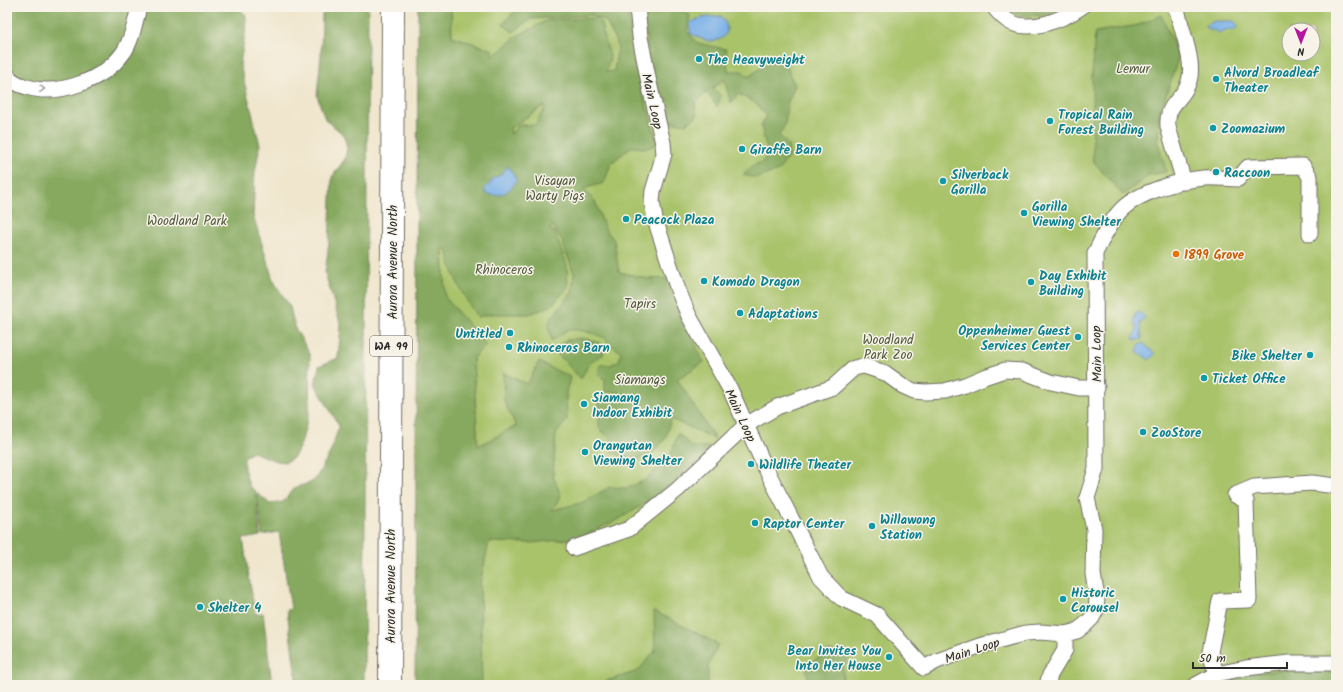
<svg xmlns="http://www.w3.org/2000/svg" width="1343" height="692" viewBox="0 0 1343 692" font-family="Kalam,sans-serif">
  <style>
    .green { fill: #a9c36a; stroke: #6a774a; fill-rule: evenodd }
    .forest { fill: #86a95e; stroke: #586a44; fill-rule: evenodd }
    .water { fill: #7ab0e8; stroke: #526e8a }
    .lines { fill: none; stroke-linecap: round; stroke-linejoin: round }
    .minor-casing { stroke: #706c64; stroke-width: 17 }
    .highway-casing { stroke: #706c64; stroke-width: 24 }
    .minor { stroke: #fff; stroke-width: 15 }
    .highway { stroke: #fff; stroke-width: 22 }
    .oneway { stroke: #a0a0a0 }
    .culture-dot { fill: #0f9aa8; stroke: #f7f3e8; stroke-width: 1.5 }
    .food-dot { fill: #e8710a; stroke: #f7f3e8; stroke-width: 1.5 }
    .labels { text-anchor: middle; stroke-width: 3; stroke-linejoin: round; paint-order: stroke }
    .shield { fill: #f7f3e8; stroke: #686764; stroke-width: 1 }
    .shield-label { font-size: 12px; font-weight: bold; fill: #2b2b2b }
    .culture-label { font-size: 13px; font-weight: bold; fill: #0d838f; stroke: #f7f3e8; text-anchor: start }
    .park-label { font-size: 13px; fill: #51593e; stroke: #f7f3e8 }
    .street-label { font-size: 13px; fill: #2b2b2b; stroke: #f7f3e8 }
    .food-label { font-size: 13px; font-weight: bold; fill: #c56008; stroke: #f7f3e8; text-anchor: start }
  </style>
  <rect width="100%" height="100%" fill="#f7f3e8"/>
  <filter id="ink" filterUnits="userSpaceOnUse"><feTurbulence type="fractalNoise" baseFrequency=".025" numOctaves="2"/><feDisplacementMap in="SourceGraphic" scale="8" xChannelSelector="R" yChannelSelector="G"/><feConvolveMatrix kernelMatrix="1 2 1 2 8 2 1 2 1" color-interpolation-filters="sRGB"/></filter>
  <filter id="wash" filterUnits="userSpaceOnUse"><feTurbulence type="fractalNoise" baseFrequency=".012" numOctaves="4" result="noise"/><feDisplacementMap in="SourceGraphic" scale="16" xChannelSelector="R" yChannelSelector="G"/><feGaussianBlur stdDeviation="0.9" result="paint"/><feColorMatrix in="noise" values="0 0 0 0 0 0 0 0 0 0 0 0 0 0 0 0 0 1.4 0 .05"/><feComposite in="paint" operator="in"/></filter>
  <g filter="url(#wash)">
    <rect width="100%" height="100%" fill="#f0e6cd"/>
    <path class="green" d="M 441,7 L 1336,7 L 1336,685 L 446,685 L 440,210 ZM 1289,30 L 1313,30 L 1313,54 L 1289,54 Z"/>
    <g class="forest">
      <path d="M 7,7 L 237,7 L 246,15 L 246,28 L 240,65 L 260,145 L 255,172 L 253,215 L 273,280 L 290,307 L 295,328 L 310,354 L 309,413 L 301,444 L 294,457 L 286,462 L 276,461 L 253,452 L 244,457 L 244,468 L 249,486 L 256,492 L 260,536 L 243,539 L 255,614 L 263,613 L 272,685 L 223,685 L 219,683 L 195,685 L 7,685 Z"/>
      <path d="M 326,7 L 368,7 L 364,685 L 297,685 L 287,610 L 291,609 L 279,532 L 262,535 L 257,493 L 270,504 L 283,502 L 296,487 L 310,483 L 316,478 L 331,451 L 339,426 L 315,384 L 319,366 L 338,358 L 341,326 L 325,273 L 329,242 L 332,177 L 345,159 L 347,148 L 344,135 L 325,119 L 317,96 L 321,55 L 322,15 Z"/>
      <path d="M 418,7 L 451,7 L 452,36 L 493,50 L 492,57 L 517,36 L 548,20 L 598,18 L 593,15 L 531,19 L 513,32 L 503,24 L 519,7 L 627,7 L 640,84 L 658,144 L 647,148 L 631,147 L 611,163 L 604,183 L 583,189 L 595,201 L 605,229 L 614,240 L 619,272 L 649,279 L 672,278 L 684,322 L 704,362 L 677,379 L 715,439 L 671,419 L 665,439 L 652,454 L 633,461 L 611,451 L 613,448 L 611,439 L 599,428 L 599,398 L 620,399 L 618,392 L 605,392 L 605,379 L 598,375 L 600,365 L 610,365 L 619,361 L 621,352 L 611,345 L 605,338 L 592,333 L 578,330 L 567,330 L 552,341 L 548,327 L 551,318 L 572,293 L 574,273 L 562,241 L 553,226 L 549,230 L 554,231 L 567,265 L 568,287 L 551,306 L 529,314 L 491,314 L 477,317 C 464,296 451,276 448,251 L 443,248 L 445,297 L 486,345 L 473,358 L 478,446 L 516,426 L 504,401 L 503,373 L 527,384 L 539,362 L 570,377 L 566,393 L 567,420 L 556,434 L 553,476 L 561,496 L 552,510 L 581,503 L 610,487 L 628,488 L 645,480 L 665,463 L 672,451 L 678,433 L 692,447 L 710,447 L 703,458 L 645,504 L 619,519 L 579,538 L 530,543 L 489,542 L 480,584 L 482,685 L 415,685 ZM 599,18 L 607,22 L 618,47 L 614,71 L 606,72 L 610,57 ZM 545,105 L 544,110 L 535,125 L 518,125 L 511,134 L 510,128 Z"/>
      <path d="M 642,7 L 671,7 L 690,15 L 687,31 L 697,43 L 726,49 L 728,71 L 742,71 L 748,77 L 772,60 L 785,58 L 790,76 L 795,85 L 787,104 L 785,125 L 779,135 L 788,145 L 789,156 L 778,171 L 757,178 L 743,175 L 752,166 L 764,161 L 767,150 L 761,126 L 766,115 L 754,102 L 738,94 L 731,103 L 724,79 L 713,88 L 721,96 L 717,107 L 707,92 L 695,104 L 697,116 L 686,124 L 672,122 C 650,87 648,47 642,7 Z"/>
      <path d="M 1005,7 L 1065,7 C 1054,19 1027,15 1012,14 Z"/>
      <path d="M 1161,15 L 1171,37 L 1178,58 L 1170,84 L 1159,114 L 1158,142 L 1166,172 L 1149,175 L 1123,195 L 1093,161 L 1092,74 L 1095,32 L 1139,25 Z"/>
      <path d="M 582,338 L 600,343 L 604,350 L 603,355 C 591,359 586,368 581,379 L 553,349 L 567,340 Z"/>
      <path d="M 654,611 L 718,644 L 708,667 L 708,685 L 608,685 L 606,681 L 638,671 L 655,651 Z"/>
      <path d="M 828,651 L 850,655 L 843,668 L 843,685 L 809,685 L 806,666 Z"/>
      <path d="M 1336,668 L 1336,685 L 1218,685 L 1248,673 L 1287,670 Z"/>
    </g>
    <g class="water">
      <path d="M 721,16 C 727,24 731,33 720,39 C 718,40 716,41 714,41 C 705,42 698,37 690,33 L 690,23 C 699,17 710,17 721,16 Z"/>
      <path d="M 1215,21 L 1234,21 L 1238,26 L 1235,30 L 1225,30 L 1219,33 L 1214,30 L 1210,30 L 1204,26 Z"/>
      <path d="M 508,166 L 517,180 C 511,192 498,199 485,193 L 485,188 L 491,183 L 492,179 C 495,177 498,177 500,175 C 504,173 504,169 508,166 Z"/>
      <path d="M 1139,312 L 1145,317 L 1140,324 L 1142,339 L 1137,340 L 1133,339 L 1137,329 L 1134,321 L 1135,314 Z"/>
      <path d="M 1143,343 L 1155,354 L 1149,360 L 1137,351 L 1139,345 Z"/>
    </g>
  </g>
  <g filter="url(#ink)">
    <g class="lines">
      <g class="minor-casing">
        <g id="minor">
          <path d="M 637,7 L 640,37 L 649,83 L 663,143 L 664,154 L 653,191 L 652,202 L 655,219 L 678,290 L 689,316 L 730,389 L 764,465 L 821,577 L 841,598 L 877,615 L 924,668 L 937,661 L 979,646 L 1026,633 L 1040,632 L 1065,634 L 1077,631 L 1086,624 L 1092,618 L 1096,610 L 1097,598 L 1093,574 L 1094,529 L 1087,498 L 1096,469 L 1095,253 C 1103,238 1110,221 1122,209 C 1139,192 1181,180 1204,178 C 1215,177 1227,179 1238,179 L 1248,167 L 1303,166 L 1310,177 L 1310,234"/>
          <path d="M 994,7 C 998,12 1003,18 1010,22 C 1031,33 1064,19 1081,7"/>
          <path d="M 1175,7 L 1178,13 C 1182,32 1195,63 1189,81 C 1183,102 1166,101 1168,127 L 1184,182"/>
          <path d="M 7,75 C 12,82 19,85 27,87 C 58,97 104,80 123,53 C 132,41 135,22 139,7"/>
          <path d="M 574,548 L 629,529 L 677,490 L 746,425 L 777,407 L 833,387 L 854,368 L 864,366 L 885,373 L 903,386 L 914,391 L 925,392 L 945,391 L 965,385 L 984,377 L 1005,370 L 1022,371 L 1051,382 L 1079,388 L 1097,388"/>
          <path d="M 1216,674 L 1210,652 L 1220,601 L 1249,600 L 1246,501 L 1235,495 L 1254,487 L 1312,483 L 1336,486"/>
          <path d="M 1047,685 L 1050,675 L 1065,650 L 1065,634"/>
          <path d="M 1196,685 L 1216,674 L 1246,668 L 1289,663 L 1336,663"/>
        </g>
      </g>
      <g class="highway-casing">
        <path id="highway" d="M 390,685 L 393,7"/>
      </g>
      <use href="#minor" class="minor"/>
      <use href="#highway" class="highway"/>
    </g>
    <defs><path id="oneway-chevron" d="M-2-3.5L2.5 0L-2 3.5" fill="none" stroke-width="1.6" stroke-linecap="round" stroke-linejoin="round"/></defs>
    <use class="oneway" href="#oneway-chevron" transform="translate(42 89) rotate(4)"/>
  </g>
  <g class="culture-dot">
    <circle cx="699" cy="59" r="4"/>
    <circle cx="1216" cy="79" r="4"/>
    <circle cx="1050" cy="121" r="4"/>
    <circle cx="1213" cy="128" r="4"/>
    <circle cx="742" cy="149" r="4"/>
    <circle cx="1216" cy="172" r="4"/>
    <circle cx="943" cy="181" r="4"/>
    <circle cx="1024" cy="213" r="4"/>
    <circle cx="626" cy="219" r="4"/>
    <circle cx="704" cy="281" r="4"/>
    <circle cx="1031" cy="282" r="4"/>
    <circle cx="740" cy="313" r="4"/>
    <circle cx="510" cy="333" r="4"/>
    <circle cx="1078" cy="337" r="4"/>
    <circle cx="509" cy="347" r="4"/>
    <circle cx="1310" cy="355" r="4"/>
    <circle cx="1204" cy="378" r="4"/>
    <circle cx="584" cy="404" r="4"/>
    <circle cx="1143" cy="432" r="4"/>
    <circle cx="585" cy="452" r="4"/>
    <circle cx="751" cy="464" r="4"/>
    <circle cx="755" cy="523" r="4"/>
    <circle cx="872" cy="526" r="4"/>
    <circle cx="1063" cy="599" r="4"/>
    <circle cx="200" cy="607" r="4"/>
    <circle cx="889" cy="657" r="4"/>
  </g>
  <circle class="food-dot" cx="1176" cy="254" r="4"/>
  <g class="labels">
    <rect class="shield" x="370" y="336" width="42" height="20" rx="3"/>
    <g class="shield-label">
      <text x="391" y="350">WA 99</text>
    </g>
    <g class="culture-label">
      <text x="707" y="64">The Heavyweight</text>
      <text x="1224" y="77">Alvord Broadleaf<tspan x="1224" dy="15">Theater</tspan></text>
      <text x="1058" y="119">Tropical Rain<tspan x="1058" dy="15">Forest Building</tspan></text>
      <text x="1221" y="133">Zoomazium</text>
      <text x="750" y="154">Giraffe Barn</text>
      <text x="1224" y="177">Raccoon</text>
      <text x="951" y="179">Silverback<tspan x="951" dy="15">Gorilla</tspan></text>
      <text x="1032" y="211">Gorilla<tspan x="1032" dy="15">Viewing Shelter</tspan></text>
      <text x="634" y="224">Peacock Plaza</text>
      <text x="1039" y="280">Day Exhibit<tspan x="1039" dy="15">Building</tspan></text>
      <text x="712" y="286">Komodo Dragon</text>
      <text x="748" y="318">Adaptations</text>
      <text x="1070" y="335" text-anchor="end">Oppenheimer Guest<tspan x="1070" dy="15">Services Center</tspan></text>
      <text x="502" y="338" text-anchor="end">Untitled</text>
      <text x="517" y="352">Rhinoceros Barn</text>
      <text x="1302" y="360" text-anchor="end">Bike Shelter</text>
      <text x="1212" y="383">Ticket Office</text>
      <text x="592" y="402">Siamang<tspan x="592" dy="15">Indoor Exhibit</tspan></text>
      <text x="1151" y="437">ZooStore</text>
      <text x="593" y="450">Orangutan<tspan x="593" dy="15">Viewing Shelter</tspan></text>
      <text x="759" y="469">Wildlife Theater</text>
      <text x="880" y="524">Willawong<tspan x="880" dy="15">Station</tspan></text>
      <text x="763" y="528">Raptor Center</text>
      <text x="1071" y="597">Historic<tspan x="1071" dy="15">Carousel</tspan></text>
      <text x="208" y="612">Shelter 4</text>
      <text x="881" y="655" text-anchor="end">Bear Invites You<tspan x="881" dy="15">Into Her House</tspan></text>
    </g>
    <g class="park-label">
      <text x="1133" y="73">Lemur</text>
      <text x="555" y="185">Visayan<tspan x="555" dy="15">Warty Pigs</tspan></text>
      <text x="187" y="225">Woodland Park</text>
      <text x="504" y="274">Rhinoceros</text>
      <text x="640" y="308">Tapirs</text>
      <text x="888" y="344">Woodland<tspan x="888" dy="15">Park Zoo</tspan></text>
      <text x="640" y="384">Siamangs</text>
    </g>
    <g class="street-label">
      <text transform="translate(653 101) rotate(77)" y="5">Main Loop</text>
      <text transform="translate(392 262) rotate(-90)" y="5">Aurora Avenue North</text>
      <text transform="translate(1096 354) rotate(-91)" y="5">Main Loop</text>
      <text transform="translate(741 415) rotate(65)" y="5">Main Loop</text>
      <text transform="translate(390 586) rotate(-90)" y="5">Aurora Avenue North</text>
      <text transform="translate(972 650) rotate(-18)" y="5">Main Loop</text>
    </g>
    <g class="food-label">
      <text x="1184" y="259">1899 Grove</text>
    </g>
  </g>
  <rect width="1343" height="692" fill="none" stroke="#f7f3e8" stroke-width="24"/>
  <g transform="translate(1301 42) rotate(180)"><circle r="19" fill="#f7f3e8" stroke="#a5a39c"/>
  <path d="M0-3L7 15L0 10L-7 15Z" fill="#b5179e"/>
  <text y="-6" font-size="11" font-weight="bold" text-anchor="middle" fill="#2b2b2b">N</text>
  </g>
  <path d="M1193 662v6h94v-6" fill="none" stroke="#2b2b2b" stroke-width="2"/>
  <text x="1199" y="662" font-size="12" fill="#2b2b2b" stroke="#f7f3e8" stroke-width="3" paint-order="stroke">50 m</text>
</svg>
